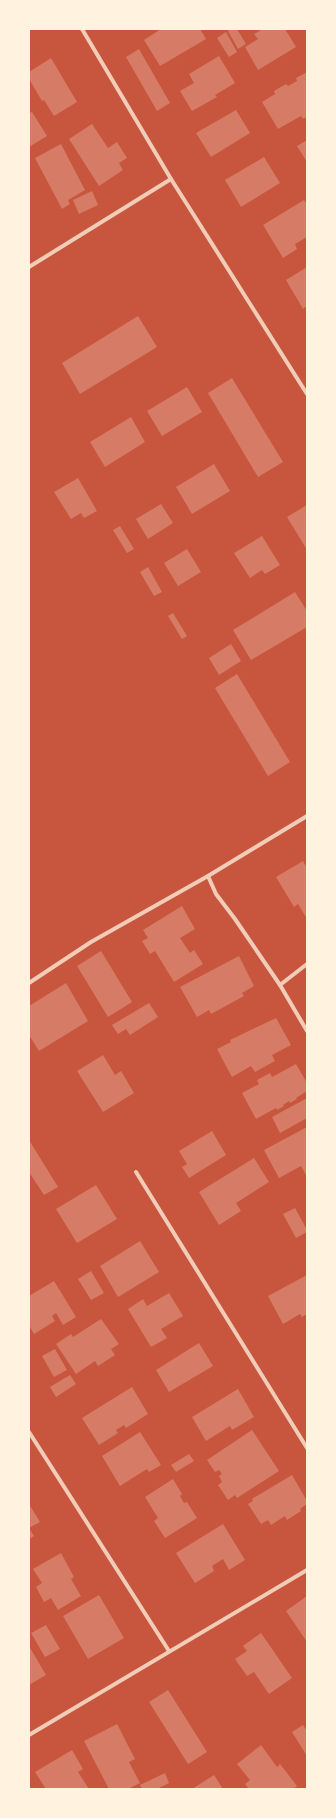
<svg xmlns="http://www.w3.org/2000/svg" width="336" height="1818" viewBox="0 0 336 1818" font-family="'Titillium Web',sans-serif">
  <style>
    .building { fill: #d67c66 }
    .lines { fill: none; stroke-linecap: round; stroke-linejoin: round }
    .minor { stroke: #f1ccb7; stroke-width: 4 }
  </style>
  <rect width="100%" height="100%" fill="#c8553d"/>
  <g class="building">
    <path d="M 161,29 L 200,29 L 206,39 L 160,66 L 144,40 Z"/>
    <path d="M 231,29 L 237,29 L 246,44 L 238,49 L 228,31 Z"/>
    <path d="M 263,29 L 285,29 L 296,47 L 258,70 L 245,47 L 258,39 L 254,34 Z"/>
    <path d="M 226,32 L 237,52 L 229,57 L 217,38 Z"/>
    <path d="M 139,49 L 170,103 L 157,111 L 126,57 Z"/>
    <path d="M 219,56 L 235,83 L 215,95 L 217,97 L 192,111 L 180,91 L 194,83 L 189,74 Z"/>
    <path d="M 51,58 L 77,102 L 54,116 L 44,100 L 42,101 L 29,79 L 29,72 Z"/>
    <path d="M 307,72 L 307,117 L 303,119 L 301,116 L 278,129 L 262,102 L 275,94 L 274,91 L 286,84 L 288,86 L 297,81 L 296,78 Z"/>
    <path d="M 236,110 L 250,133 L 211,157 L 196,133 Z"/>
    <path d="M 32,112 L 47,136 L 29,147 L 29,113 Z"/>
    <path d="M 92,124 L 108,148 L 117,142 L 127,158 L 119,163 L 123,170 L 99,186 L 69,139 Z"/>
    <path d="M 307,140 L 307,162 L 297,146 Z"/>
    <path d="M 61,144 L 85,190 L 68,200 L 70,204 L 62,209 L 35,158 Z"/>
    <path d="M 264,157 L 280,183 L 241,207 L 225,180 Z"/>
    <path d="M 92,191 L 98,205 L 79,214 L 73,200 Z"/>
    <path d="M 304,200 L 307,204 L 307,237 L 295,244 L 297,249 L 283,258 L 263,225 Z"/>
    <path d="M 307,267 L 307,306 L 303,309 L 286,280 Z"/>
    <path d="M 138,316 L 157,347 L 80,394 L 62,363 Z"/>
    <path d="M 232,378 L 283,462 L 258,477 L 208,393 Z"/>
    <path d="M 187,387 L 202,412 L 162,436 L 147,411 Z"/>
    <path d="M 131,417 L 145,442 L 105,467 L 90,442 Z"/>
    <path d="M 214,464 L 230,491 L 192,514 L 176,487 Z"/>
    <path d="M 78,478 L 97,511 L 84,518 L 81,513 L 71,519 L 54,492 Z"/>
    <path d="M 161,504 L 173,523 L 148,539 L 136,519 Z"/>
    <path d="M 307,505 L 307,550 L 287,517 Z"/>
    <path d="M 120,526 L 134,549 L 127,553 L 113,530 Z"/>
    <path d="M 262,536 L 280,565 L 265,574 L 262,570 L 250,578 L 234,553 Z"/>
    <path d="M 187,549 L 201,572 L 178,586 L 164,563 Z"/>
    <path d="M 148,567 L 162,592 L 154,596 L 140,572 Z"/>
    <path d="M 295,592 L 307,611 L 307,627 L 251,660 L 233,630 Z"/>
    <path d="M 173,613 L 187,636 L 182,639 L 168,616 Z"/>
    <path d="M 231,644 L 241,661 L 219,675 L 209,658 Z"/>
    <path d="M 237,674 L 290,762 L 268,776 L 215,688 Z"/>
    <path d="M 303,861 L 307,868 L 307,919 L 298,904 L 294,907 L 276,877 Z"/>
    <path d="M 182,906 L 195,929 L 180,938 L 190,953 L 194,950 L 203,964 L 174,982 L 155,951 L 150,954 L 142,941 L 148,938 L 143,930 Z"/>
    <path d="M 101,951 L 132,1002 L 108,1017 L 77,966 Z"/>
    <path d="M 239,956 L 254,986 L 242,993 L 244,996 L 211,1014 L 209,1010 L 197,1017 L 180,987 Z"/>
    <path d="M 66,983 L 88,1021 L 39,1051 L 29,1035 L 29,1006 Z"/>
    <path d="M 149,1003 L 158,1017 L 130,1035 L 126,1029 L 118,1034 L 112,1025 Z"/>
    <path d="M 276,1018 L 291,1045 L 272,1055 L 275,1061 L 255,1072 L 251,1066 L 232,1077 L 217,1049 L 231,1042 L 230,1040 Z"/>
    <path d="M 103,1055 L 115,1075 L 121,1071 L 134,1093 L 103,1112 L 77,1071 Z"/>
    <path d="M 296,1064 L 307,1083 L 307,1091 L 296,1098 L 297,1099 L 290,1103 L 289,1101 L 283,1105 L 284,1106 L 277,1110 L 276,1108 L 256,1119 L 242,1093 L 259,1084 L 257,1080 L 270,1073 L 272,1077 Z"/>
    <path d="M 307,1098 L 307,1118 L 280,1133 L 272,1117 Z"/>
    <path d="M 307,1127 L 307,1177 L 301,1166 L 279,1178 L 264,1150 Z"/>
    <path d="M 212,1131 L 226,1155 L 189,1178 L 182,1167 L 187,1164 L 179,1151 Z"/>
    <path d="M 29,1140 L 58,1187 L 44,1195 L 29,1172 Z"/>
    <path d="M 254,1158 L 269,1182 L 236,1203 L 241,1211 L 219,1225 L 199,1192 Z"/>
    <path d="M 96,1185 L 117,1219 L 77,1243 L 56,1209 Z"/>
    <path d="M 295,1208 L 307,1230 L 307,1232 L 296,1238 L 283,1214 Z"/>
    <path d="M 140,1241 L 159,1272 L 118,1297 L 100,1266 Z"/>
    <path d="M 91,1271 L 104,1293 L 91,1300 L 78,1279 Z"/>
    <path d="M 307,1275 L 307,1314 L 302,1317 L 300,1314 L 283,1324 L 268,1296 Z"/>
    <path d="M 54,1281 L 76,1317 L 63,1325 L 56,1313 L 52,1316 L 55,1321 L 34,1334 L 29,1325 L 29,1296 Z"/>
    <path d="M 169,1293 L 183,1316 L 161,1329 L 167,1338 L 151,1347 L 128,1309 L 143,1299 L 147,1306 Z"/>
    <path d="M 101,1319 L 119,1344 L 111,1349 L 115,1355 L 98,1366 L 95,1361 L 76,1374 L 56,1344 L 71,1334 L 73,1337 Z"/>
    <path d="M 199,1343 L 213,1366 L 169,1392 L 156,1370 Z"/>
    <path d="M 55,1349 L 67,1370 L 54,1377 L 42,1356 Z"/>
    <path d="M 70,1375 L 76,1384 L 56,1397 L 50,1387 Z"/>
    <path d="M 132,1387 L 148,1414 L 126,1428 L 124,1425 L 116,1430 L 118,1433 L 99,1445 L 82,1418 Z"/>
    <path d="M 238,1389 L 254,1417 L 232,1430 L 230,1426 L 206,1441 L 192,1417 Z"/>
    <path d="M 252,1430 L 279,1471 L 237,1498 L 235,1495 L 228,1500 L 218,1485 L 222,1482 L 219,1476 L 222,1474 L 219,1470 L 215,1472 L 207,1460 Z"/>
    <path d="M 140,1432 L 161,1465 L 149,1472 L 147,1469 L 120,1486 L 102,1456 Z"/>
    <path d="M 189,1454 L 194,1461 L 176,1472 L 171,1465 Z"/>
    <path d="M 292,1475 L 307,1501 L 307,1504 L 300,1509 L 301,1511 L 287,1520 L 285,1516 L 271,1525 L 268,1520 L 261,1524 L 248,1504 L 253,1501 L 252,1499 Z"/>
    <path d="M 173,1479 L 182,1494 L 180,1496 L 184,1503 L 187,1502 L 197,1518 L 165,1538 L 154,1521 L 158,1518 L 145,1497 Z"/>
    <path d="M 29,1504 L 40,1522 L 29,1528 L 34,1536 L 29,1539 Z"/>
    <path d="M 223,1524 L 245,1560 L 229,1570 L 223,1559 L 212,1566 L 214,1571 L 195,1583 L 176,1553 Z"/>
    <path d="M 61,1553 L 74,1577 L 71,1579 L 81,1596 L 58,1610 L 51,1598 L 44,1602 L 36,1587 L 42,1583 L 33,1569 Z"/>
    <path d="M 99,1595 L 124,1638 L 88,1659 L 63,1616 Z"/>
    <path d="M 307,1596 L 307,1642 L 286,1611 Z"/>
    <path d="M 46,1625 L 60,1649 L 45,1657 L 31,1633 Z"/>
    <path d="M 261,1633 L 292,1678 L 269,1694 L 254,1672 L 247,1676 L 235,1659 L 247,1651 L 243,1646 Z"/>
    <path d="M 29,1646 L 46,1675 L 29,1685 Z"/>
    <path d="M 168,1690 L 207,1752 L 188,1764 L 149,1702 Z"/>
    <path d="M 117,1724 L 135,1759 L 129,1762 L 140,1783 L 128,1789 L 109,1789 L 84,1741 Z"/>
    <path d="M 303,1725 L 307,1731 L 307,1756 L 292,1732 Z"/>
    <path d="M 261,1745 L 277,1767 L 280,1764 L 297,1786 L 293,1789 L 249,1789 L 245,1784 L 250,1780 L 237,1764 Z"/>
    <path d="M 72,1750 L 83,1769 L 78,1772 L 89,1789 L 46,1789 L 35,1772 Z"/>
    <path d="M 165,1773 L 169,1783 L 157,1789 L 142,1789 L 140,1785 Z"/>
    <path d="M 214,1775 L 223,1789 L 192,1789 Z"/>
  </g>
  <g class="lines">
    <g class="minor">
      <path d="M 82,29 L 171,179 L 307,394"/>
      <path d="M 29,267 L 171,179"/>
      <path d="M 208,876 L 307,816"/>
      <path d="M 307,964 L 280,985 L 307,1031"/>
      <path d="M 29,983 L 91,942 L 208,876 L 216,894 L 235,919 L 280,985"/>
      <path d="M 136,1172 L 307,1448"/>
      <path d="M 29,1432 L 169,1651"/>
      <path d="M 29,1735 L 307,1570"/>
    </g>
  </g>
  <rect width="336" height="1818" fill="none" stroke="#fff3e0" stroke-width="60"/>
</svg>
